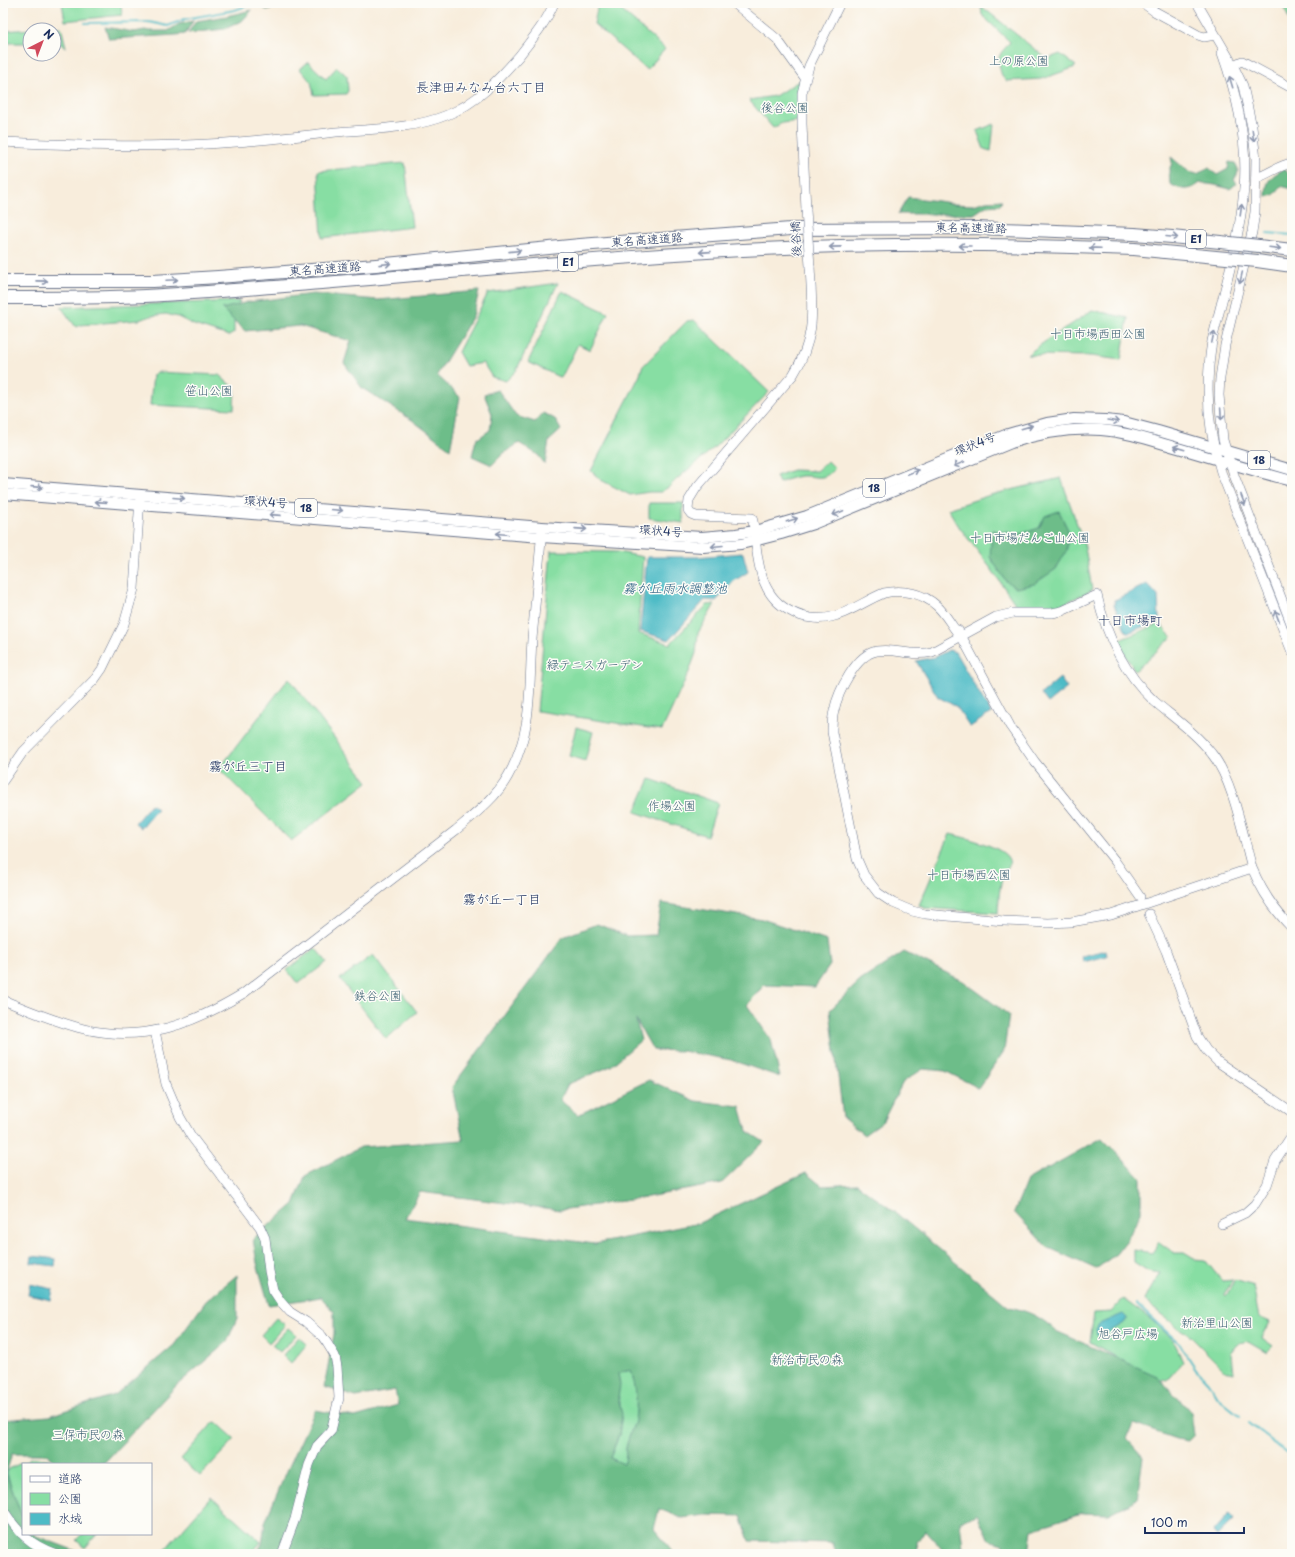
<svg xmlns="http://www.w3.org/2000/svg" width="1295" height="1557" viewBox="0 0 1295 1557" font-family="'Playpen Sans','Klee One',sans-serif">
  <style>
    .green { fill: #87dea3; stroke: #518680 }
    .forest { fill: #6dbd89; stroke: #447674; fill-rule: evenodd }
    .water { fill: #4dbbc6; stroke: #347592 }
    .lines { fill: none; stroke-linecap: round; stroke-linejoin: round }
    .stream { stroke: #4dbbc6; stroke-width: 2 }
    .secondary-casing { stroke: #68728a; stroke-width: 10 }
    .primary-casing { stroke: #68728a; stroke-width: 12 }
    .highway-casing { stroke: #68728a; stroke-width: 14 }
    .secondary { stroke: #fff; stroke-width: 9 }
    .primary { stroke: #fff; stroke-width: 10 }
    .highway { stroke: #fff; stroke-width: 12 }
    .secondary-bridge-casing { stroke: #68728a; stroke-width: 10; stroke-linecap: butt }
    .highway-bridge-casing { stroke: #68728a; stroke-width: 14; stroke-linecap: butt }
    .secondary-bridge { stroke: #fff; stroke-width: 9 }
    .highway-bridge { stroke: #fff; stroke-width: 12 }
    .oneway { stroke: #8d97ae }
    .labels { text-anchor: middle; stroke-width: 3; stroke-linejoin: round; paint-order: stroke }
    .shield { fill: #fdfcf7; stroke: #5f6c8c; stroke-width: 1 }
    .shield-label { font-size: 11px; font-weight: bold; fill: #1b2f5e }
    .park-label { font-size: 12px; fill: #365b6f; stroke: #fdfcf7 }
    .street-label { font-size: 12px; fill: #1b2f5e; stroke: #fdfcf7 }
    .neighbourhood-label { font-size: 13px; fill: #1b2f5e; stroke: #fdfcf7 }
    .water-label { font-size: 13px; font-style: italic; fill: #2c6082; stroke: #fdfcf7 }
  </style>
  <rect width="100%" height="100%" fill="#fdfcf7"/>
  <filter id="ink" filterUnits="userSpaceOnUse"><feTurbulence type="fractalNoise" baseFrequency=".025" numOctaves="2"/><feDisplacementMap in="SourceGraphic" scale="8" xChannelSelector="R" yChannelSelector="G"/><feConvolveMatrix kernelMatrix="1 2 1 2 8 2 1 2 1" color-interpolation-filters="sRGB"/></filter>
  <filter id="wash" filterUnits="userSpaceOnUse"><feTurbulence type="fractalNoise" baseFrequency=".012" numOctaves="4" result="noise"/><feDisplacementMap in="SourceGraphic" scale="16" xChannelSelector="R" yChannelSelector="G"/><feGaussianBlur stdDeviation="0.9" result="paint"/><feColorMatrix in="noise" values="0 0 0 0 0 0 0 0 0 0 0 0 0 0 0 0 0 1.4 0 .05"/><feComposite in="paint" operator="in"/></filter>
  <g filter="url(#wash)">
    <rect width="100%" height="100%" fill="#f8eddc"/>
    <g class="green">
      <path d="M 62,3 L 121,3 L 122,15 L 65,21 Z"/>
      <path d="M 598,3 L 613,3 L 665,49 L 647,70 L 594,24 Z"/>
      <path d="M 1281,3 L 1292,3 L 1292,25 L 1292,24 Z"/>
      <path d="M 981,6 L 1047,59 L 1060,54 L 1076,66 L 1073,68 L 1042,79 L 1006,81 C 1002,77 1001,73 1000,69 C 996,54 1002,53 1010,42 L 982,15 Z"/>
      <path d="M 61,27 L 66,47 L 54,41 L 54,30 L 30,30 L 30,43 L 3,43 L 3,31 Z"/>
      <path d="M 308,62 L 326,79 L 337,67 L 347,76 L 348,91 L 346,94 L 314,95 L 311,82 L 300,69 Z"/>
      <path d="M 802,79 L 799,121 L 782,123 L 773,128 L 749,100 L 775,96 Z"/>
      <path d="M 994,124 L 991,151 L 984,149 L 977,131 Z"/>
      <path d="M 405,163 L 412,227 L 322,238 L 318,171 Z"/>
      <path d="M 558,283 L 516,371 L 506,381 L 492,377 L 483,363 L 466,366 L 458,352 L 488,293 Z"/>
      <path d="M 562,291 L 608,313 L 590,350 L 578,344 L 561,378 L 528,362 Z"/>
      <path d="M 240,301 L 234,312 L 234,333 L 229,336 L 194,325 L 178,317 L 166,314 L 151,316 L 139,320 L 80,325 L 76,327 L 61,307 Z"/>
      <path d="M 1092,310 L 1128,318 L 1121,360 L 1091,356 L 1027,355 C 1048,338 1071,326 1092,310 Z"/>
      <path d="M 694,320 L 769,392 L 715,447 L 677,479 L 670,486 L 661,492 L 649,492 L 630,495 L 601,480 L 591,471 L 640,375 L 642,367 L 687,321 Z"/>
      <path d="M 157,372 L 219,375 L 235,389 L 234,409 L 150,405 L 153,375 Z"/>
      <path d="M 828,461 L 835,468 C 822,483 817,475 801,476 C 793,477 786,480 779,483 L 776,476 L 793,470 L 816,471 Z"/>
      <path d="M 1061,478 L 1085,547 L 1092,590 L 1059,606 L 1042,608 L 1016,605 L 992,570 L 960,528 L 948,509 L 990,495 Z"/>
      <path d="M 649,503 L 683,503 L 683,523 L 649,518 Z"/>
      <path d="M 551,551 L 618,552 L 643,557 L 638,633 L 670,644 L 707,605 L 715,604 L 698,633 L 696,653 L 689,672 L 662,730 L 537,711 Z"/>
      <path d="M 1161,623 L 1164,629 L 1172,637 L 1135,671 L 1117,641 Z"/>
      <path d="M 289,678 L 368,782 L 291,841 L 219,769 Z"/>
      <path d="M 576,727 L 593,732 L 585,761 L 569,756 Z"/>
      <path d="M 650,779 L 718,803 L 707,836 L 635,812 Z"/>
      <path d="M 950,834 C 961,837 1015,848 1009,865 C 1008,868 1005,870 1004,873 C 999,885 999,900 998,913 L 924,908 L 919,905 Z"/>
      <path d="M 315,948 L 327,962 L 298,984 L 287,970 Z"/>
      <path d="M 373,955 L 417,1012 L 386,1039 L 340,979 Z"/>
      <path d="M 1159,1242 L 1174,1253 L 1184,1253 L 1194,1259 L 1205,1260 L 1222,1281 L 1233,1280 L 1224,1294 L 1226,1296 L 1235,1280 L 1253,1286 L 1259,1317 L 1270,1322 L 1262,1338 L 1273,1346 L 1267,1352 L 1248,1341 L 1239,1343 L 1231,1353 L 1233,1373 L 1225,1371 L 1192,1338 L 1149,1305 L 1145,1299 L 1160,1273 L 1148,1271 L 1134,1262 L 1134,1250 L 1152,1253 Z"/>
      <path d="M 1123,1299 C 1141,1312 1162,1326 1175,1344 C 1178,1349 1180,1356 1183,1362 L 1167,1380 L 1151,1377 L 1090,1342 L 1094,1313 L 1111,1312 Z"/>
      <path d="M 276,1318 L 285,1325 L 269,1343 L 261,1335 Z"/>
      <path d="M 288,1328 L 296,1335 L 280,1352 L 272,1345 Z"/>
      <path d="M 299,1337 L 307,1344 L 291,1363 L 283,1355 Z"/>
      <path d="M 631,1370 C 636,1387 638,1402 635,1420 C 633,1428 629,1435 627,1443 C 625,1451 627,1458 624,1465 L 610,1458 L 619,1435 L 620,1402 C 617,1396 619,1382 618,1373 Z"/>
      <path d="M 216,1422 L 235,1439 L 200,1476 L 181,1459 L 213,1423 Z"/>
      <path d="M 31,1458 L 48,1459 L 51,1464 L 23,1464 L 23,1517 L 18,1509 L 7,1473 L 9,1469 Z"/>
      <path d="M 211,1497 L 261,1542 L 251,1554 L 161,1554 Z"/>
      <path d="M 82,1534 L 97,1534 L 85,1548 L 76,1540 Z"/>
    </g>
    <g class="forest">
      <path d="M 260,3 L 286,3 L 267,10 L 259,6 Z"/>
      <path d="M 252,10 L 242,21 L 225,29 L 188,33 L 196,21 L 227,16 Z"/>
      <path d="M 193,21 L 185,34 L 176,35 L 109,39 L 105,27 L 134,32 L 145,30 L 149,31 L 168,31 L 179,24 Z"/>
      <path d="M 1171,157 L 1189,172 L 1197,174 L 1209,168 L 1217,175 L 1228,169 L 1229,162 L 1235,163 C 1240,171 1238,173 1234,180 L 1237,183 L 1230,189 L 1215,185 L 1200,183 C 1189,192 1181,190 1170,184 L 1169,170 L 1172,163 Z"/>
      <path d="M 1284,169 L 1292,177 L 1292,189 L 1281,186 C 1277,193 1274,196 1266,197 C 1266,180 1270,177 1284,169 Z"/>
      <path d="M 908,197 L 945,202 L 953,204 L 973,205 L 986,201 L 1002,200 L 1000,205 L 986,206 L 974,214 L 898,214 Z"/>
      <path d="M 479,291 L 473,316 L 437,375 L 460,397 L 450,449 L 412,420 L 362,388 L 344,363 L 351,341 L 300,326 L 245,331 L 222,309 L 248,302 L 313,294 L 378,300 Z"/>
      <path d="M 498,390 L 516,416 L 535,422 L 543,413 L 555,419 L 561,430 L 549,441 L 545,464 L 538,455 L 519,443 L 504,453 L 492,465 L 472,456 L 476,440 L 490,430 L 492,414 L 484,394 Z"/>
      <path d="M 1059,511 L 1068,530 L 1067,550 L 1056,569 L 1034,584 L 1016,588 L 1006,581 L 990,557 L 992,530 L 1020,534 L 1039,528 L 1045,516 Z"/>
      <path d="M 661,903 L 762,919 L 827,941 L 830,965 L 815,987 L 764,985 L 747,1005 L 771,1040 L 780,1077 L 731,1060 L 682,1051 L 653,1050 L 636,1020 L 641,1040 L 611,1066 L 568,1084 L 560,1100 L 578,1115 L 649,1080 L 695,1101 L 740,1106 L 747,1131 L 764,1142 L 722,1183 L 637,1199 L 560,1210 L 420,1192 L 405,1218 L 595,1244 L 699,1223 L 806,1173 L 822,1186 L 857,1184 L 896,1213 L 1009,1307 C 1029,1311 1041,1317 1056,1331 L 1157,1376 L 1191,1412 L 1194,1435 L 1188,1441 L 1176,1439 L 1133,1424 L 1127,1439 L 1143,1457 L 1137,1499 L 1108,1514 L 1082,1513 L 1032,1529 L 1029,1554 L 1004,1554 L 1003,1544 L 989,1540 L 977,1514 L 960,1522 L 963,1547 L 950,1554 L 946,1554 L 925,1530 L 917,1542 L 918,1554 L 836,1554 L 833,1543 L 749,1541 L 741,1516 L 706,1515 L 682,1518 L 659,1509 L 654,1529 L 675,1554 L 256,1554 L 262,1544 L 265,1522 L 282,1482 L 315,1410 L 355,1417 L 398,1405 L 395,1390 L 356,1397 L 324,1387 L 334,1334 L 334,1312 L 321,1297 L 269,1305 L 257,1263 L 253,1239 L 294,1204 L 305,1176 L 361,1147 L 463,1140 L 452,1087 L 563,937 L 597,924 L 627,936 L 656,935 ZM 631,1370 C 636,1387 638,1402 635,1420 C 633,1428 629,1435 627,1443 C 625,1451 627,1458 624,1464 L 610,1458 L 619,1435 L 622,1414 L 618,1398 L 620,1385 L 618,1373 Z"/>
      <path d="M 904,952 L 963,981 L 1009,1015 L 1004,1051 L 978,1089 L 973,1085 L 945,1071 L 923,1069 L 903,1082 L 883,1121 L 864,1135 L 843,1118 L 830,1010 L 860,981 Z"/>
      <path d="M 1102,1138 L 1141,1178 L 1141,1212 L 1127,1240 L 1116,1254 L 1096,1269 L 1047,1247 L 1014,1212 L 1027,1180 Z"/>
      <path d="M 237,1275 L 237,1318 L 227,1342 L 176,1386 L 103,1464 L 56,1464 L 48,1454 L 12,1454 L 6,1473 L 23,1519 L 23,1534 L 34,1534 L 36,1536 L 84,1554 L 3,1554 L 3,1420 L 49,1416 L 115,1395 L 174,1345 L 206,1301 Z"/>
    </g>
    <g class="water">
      <path d="M 743,553 L 748,572 L 734,581 L 716,601 L 705,600 L 669,640 L 640,631 L 647,557 L 697,557 Z"/>
      <path d="M 1147,584 L 1158,596 L 1159,620 L 1128,633 L 1125,630 L 1114,605 L 1115,600 Z"/>
      <path d="M 949,650 L 955,652 L 991,713 L 970,727 L 957,707 L 938,697 L 916,661 L 935,657 Z"/>
      <path d="M 1060,678 L 1067,688 L 1048,703 L 1041,694 Z"/>
      <path d="M 151,804 L 157,809 L 141,828 L 135,823 Z"/>
      <path d="M 1106,950 L 1107,956 L 1083,962 L 1082,956 Z"/>
      <path d="M 32,1256 L 56,1259 L 55,1266 L 31,1263 Z"/>
      <path d="M 30,1284 L 53,1289 L 51,1300 L 28,1295 Z"/>
      <path d="M 1123,1314 L 1127,1318 L 1124,1323 L 1101,1337 L 1097,1335 L 1096,1329 L 1099,1324 Z"/>
      <path d="M 1230,1513 L 1235,1518 L 1217,1536 L 1213,1532 Z"/>
    </g>
    <g class="lines">
      <g class="stream">
        <path d="M 85,23 L 149,22 L 168,26 L 185,19 L 235,10 L 255,3"/>
        <path d="M 1267,233 L 1292,235"/>
        <path d="M 1136,1304 L 1179,1343 L 1196,1369 L 1208,1382 L 1217,1397 L 1240,1416"/>
        <path d="M 1249,1423 L 1292,1457"/>
      </g>
    </g>
  </g>
  <g filter="url(#ink)">
    <g class="lines">
      <g class="secondary-casing">
        <g id="secondary">
          <path d="M 734,3 L 777,39 L 805,78"/>
          <path d="M 1143,3 L 1154,11 L 1198,35 L 1204,37 L 1215,35"/>
          <path d="M 1197,3 L 1233,65 L 1243,86 L 1252,127 L 1256,159 L 1255,212 L 1252,232 L 1225,345 L 1220,378 L 1219,395 L 1223,440 L 1234,475 L 1292,626"/>
          <path d="M 1222,53 C 1237,95 1248,143 1244,188 C 1240,240 1224,290 1212,341 C 1205,385 1207,429 1221,472 L 1292,652"/>
          <path d="M 1233,65 L 1242,61 L 1292,88"/>
          <path d="M 3,142 C 64,145 124,147 185,145 C 235,143 286,138 336,132 C 373,129 413,129 447,115 C 477,103 498,80 519,56 C 532,39 546,23 554,3"/>
          <path d="M 1256,178 C 1269,174 1279,165 1292,163"/>
          <path d="M 806,210 L 802,124 L 802,93 L 809,66 L 840,3"/>
          <path d="M 810,266 C 812,309 817,337 793,375 L 697,487 L 689,500 L 688,510 L 691,514 L 696,516 L 752,518 L 753,521 C 758,555 756,595 792,612 C 803,618 818,620 831,617 C 850,613 866,600 884,593 C 903,589 923,593 937,606 C 946,614 952,627 960,636"/>
          <path d="M 958,630 L 1010,726 L 1035,762 L 1115,861 L 1140,897"/>
          <path d="M 3,781 L 23,752 L 95,679 L 102,669 L 124,624 L 134,589 L 140,498"/>
          <path d="M 1252,868 L 1111,915 L 1071,922 L 1048,923 L 1004,921 L 925,914 L 912,911 L 893,903 L 878,893 L 864,875 L 857,859 L 832,732 C 832,725 832,718 834,711 C 838,692 856,654 877,651 C 897,648 910,657 932,652 L 996,617 L 1013,613 L 1052,613 L 1062,611 L 1097,595 C 1106,635 1124,673 1154,701 C 1174,718 1196,733 1212,754 C 1233,780 1243,835 1252,868 C 1262,892 1274,910 1292,928"/>
          <path d="M 1149,914 L 1166,951 L 1197,1036 L 1206,1050 L 1218,1062 L 1292,1112"/>
          <path d="M 3,1000 C 30,1011 56,1022 84,1029 C 144,1043 193,1024 244,993 L 456,830 C 475,814 496,798 508,776 C 533,733 529,687 532,639 C 535,603 539,566 542,530"/>
          <path d="M 155,1031 L 166,1084 L 180,1117 L 191,1136 L 260,1227 L 265,1238 L 269,1271 L 273,1290 L 281,1302 L 290,1312 L 306,1322 L 322,1336 L 327,1343 L 335,1356 L 337,1367 L 339,1398 L 331,1431 L 317,1446 L 309,1465 L 295,1519 L 282,1554"/>
          <path d="M 1222,1224 L 1245,1213 L 1255,1204 L 1267,1185 L 1275,1161 L 1292,1135"/>
          <path d="M 3,1509 C 17,1532 30,1545 56,1554"/>
        </g>
      </g>
      <g class="primary-casing">
        <g id="primary">
          <path d="M 3,484 L 542,527 L 702,537 L 736,534 L 755,531 L 807,516 L 1008,434 L 1047,423 L 1074,419 L 1105,420 L 1124,422 L 1158,431 L 1292,470"/>
          <path d="M 3,494 L 541,537 L 703,547 L 741,544 L 781,534 L 813,524 L 1011,443 C 1040,433 1071,428 1101,430 C 1127,432 1153,441 1178,448 C 1216,459 1254,471 1292,481"/>
        </g>
      </g>
      <g class="highway-casing">
        <g id="highway">
          <path d="M 1259,246 L 1292,250"/>
          <path d="M 1257,261 L 1292,266"/>
          <path d="M 3,281 L 153,281 L 218,277 L 376,265 L 580,245 L 791,229 L 975,228 L 1134,234"/>
          <path d="M 3,298 C 50,298 98,298 145,296 C 183,294 221,291 259,288 C 408,277 557,261 707,252 C 849,243 992,243 1134,249"/>
        </g>
      </g>
      <use href="#secondary" class="secondary"/>
      <use href="#primary" class="primary"/>
      <use href="#highway" class="highway"/>
      <g class="secondary-bridge-casing">
        <path id="secondary-bridge" d="M 806,210 L 810,266"/>
      </g>
      <g class="highway-bridge-casing">
        <g id="highway-bridge">
          <path d="M 1134,234 L 1172,237 L 1259,246"/>
          <path d="M 1134,249 L 1257,261"/>
        </g>
      </g>
      <use href="#secondary-bridge" class="secondary-bridge"/>
      <use href="#highway-bridge" class="highway-bridge"/>
    </g>
    <defs><path id="oneway-shaft" d="M-6 0H5M1.5-3L5.5 0L1.5 3" fill="none" stroke-width="1.6" stroke-linecap="round" stroke-linejoin="round"/></defs>
    <g class="oneway">
      <use href="#oneway-shaft" transform="translate(1231 82) rotate(-107)"/>
      <use href="#oneway-shaft" transform="translate(1253 136) rotate(83)"/>
      <use href="#oneway-shaft" transform="translate(1241 210) rotate(-82)"/>
      <use href="#oneway-shaft" transform="translate(1172 237) rotate(5)"/>
      <use href="#oneway-shaft" transform="translate(965 246) rotate(-180)"/>
      <use href="#oneway-shaft" transform="translate(835 247) rotate(179)"/>
      <use href="#oneway-shaft" transform="translate(1095 248) rotate(-178)"/>
      <use href="#oneway-shaft" transform="translate(1275 248) rotate(7)"/>
      <use href="#oneway-shaft" transform="translate(515 251) rotate(-6)"/>
      <use href="#oneway-shaft" transform="translate(705 252) rotate(176)"/>
      <use href="#oneway-shaft" transform="translate(385 264) rotate(-6)"/>
      <use href="#oneway-shaft" transform="translate(1241 278) rotate(103)"/>
      <use href="#oneway-shaft" transform="translate(172 280) rotate(-3)"/>
      <use href="#oneway-shaft" transform="translate(42 281) rotate(1)"/>
      <use href="#oneway-shaft" transform="translate(1213 337) rotate(-78)"/>
      <use href="#oneway-shaft" transform="translate(1221 414) rotate(86)"/>
      <use href="#oneway-shaft" transform="translate(1113 421) rotate(9)"/>
      <use href="#oneway-shaft" transform="translate(1027 427) rotate(-16)"/>
      <use href="#oneway-shaft" transform="translate(1179 448) rotate(-164)"/>
      <use href="#oneway-shaft" transform="translate(959 464) rotate(158)"/>
      <use href="#oneway-shaft" transform="translate(913 472) rotate(-22)"/>
      <use href="#oneway-shaft" transform="translate(37 487) rotate(4)"/>
      <use href="#oneway-shaft" transform="translate(179 498) rotate(5)"/>
      <use href="#oneway-shaft" transform="translate(1243 500) rotate(69)"/>
      <use href="#oneway-shaft" transform="translate(101 502) rotate(-176)"/>
      <use href="#oneway-shaft" transform="translate(337 510) rotate(5)"/>
      <use href="#oneway-shaft" transform="translate(838 513) rotate(157)"/>
      <use href="#oneway-shaft" transform="translate(275 515) rotate(-176)"/>
      <use href="#oneway-shaft" transform="translate(792 520) rotate(-18)"/>
      <use href="#oneway-shaft" transform="translate(581 529) rotate(4)"/>
      <use href="#oneway-shaft" transform="translate(502 534) rotate(-175)"/>
      <use href="#oneway-shaft" transform="translate(717 546) rotate(175)"/>
      <use href="#oneway-shaft" transform="translate(1277 616) rotate(-111)"/>
    </g>
  </g>
  <g class="labels">
    <g class="shield">
      <rect x="1186" y="230" width="20" height="18" rx="3"/>
      <rect x="558" y="253" width="20" height="18" rx="3"/>
      <rect x="1248" y="451" width="22" height="18" rx="3"/>
      <rect x="863" y="479" width="22" height="18" rx="3"/>
      <rect x="295" y="499" width="22" height="18" rx="3"/>
    </g>
    <g class="shield-label">
      <text x="1196" y="243">E1</text>
      <text x="568" y="266">E1</text>
      <text x="1259" y="464">18</text>
      <text x="874" y="492">18</text>
      <text x="306" y="512">18</text>
    </g>
    <g class="park-label">
      <text x="1019" y="65">上の原公園</text>
      <text x="785" y="112">後谷公園</text>
      <text x="1098" y="338">十日市場西田公園</text>
      <text x="209" y="395">笹山公園</text>
      <text x="1030" y="542">十日市場だんご山公園</text>
      <text x="595" y="669">緑テニスガーデン</text>
      <text x="672" y="810">作場公園</text>
      <text x="969" y="879">十日市場西公園</text>
      <text x="378" y="1000">鉄谷公園</text>
      <text x="1217" y="1327">新治里山公園</text>
      <text x="1128" y="1338">旭谷戸広場</text>
      <text x="807" y="1364">新治市民の森</text>
      <text x="88" y="1439">三保市民の森</text>
    </g>
    <g class="street-label">
      <text transform="translate(971 228) rotate(1)" y="4">東名高速道路</text>
      <text transform="translate(796 239) rotate(-93)" y="4">後谷橋</text>
      <text transform="translate(647 240) rotate(-4)" y="4">東名高速道路</text>
      <text transform="translate(325 269) rotate(-4)" y="4">東名高速道路</text>
      <text transform="translate(975 444) rotate(-22)" y="4">環状4号</text>
      <text transform="translate(266 502) rotate(4)" y="4">環状4号</text>
      <text transform="translate(661 531) rotate(4)" y="4">環状4号</text>
    </g>
    <g class="neighbourhood-label">
      <text x="481" y="92">長津田みなみ台六丁目</text>
      <text x="1130" y="625">十日市場町</text>
      <text x="248" y="771">霧が丘三丁目</text>
      <text x="502" y="904">霧が丘一丁目</text>
    </g>
    <g class="water-label">
      <text x="675" y="593">霧が丘雨水調整池</text>
    </g>
  </g>
  <rect width="1295" height="1557" fill="none" stroke="#fdfcf7" stroke-width="16"/>
  <rect x="22" y="1463" width="130" height="72" fill="#fdfcf7" stroke="#a3aaba"/>
  <rect x="30" y="1476" width="20" height="6" fill="#ffffff" stroke="#a3aaba"/>
  <text x="58" y="1483" font-size="12" fill="#1b2f5e">道路</text>
  <rect x="30" y="1493" width="20" height="12" fill="#87dea3" stroke="#a3aaba"/>
  <text x="58" y="1503" font-size="12" fill="#1b2f5e">公園</text>
  <rect x="30" y="1513" width="20" height="12" fill="#4dbbc6" stroke="#a3aaba"/>
  <text x="58" y="1523" font-size="12" fill="#1b2f5e">水域</text>
  <g transform="translate(42 42) rotate(42)"><circle r="19" fill="#fdfcf7" stroke="#a3aaba"/>
  <path d="M0-3L7 15L0 10L-7 15Z" fill="#d1495b"/>
  <text y="-6" font-size="11" font-weight="bold" text-anchor="middle" fill="#1b2f5e">N</text>
  </g>
  <path d="M1145 1527v6h99v-6" fill="none" stroke="#1b2f5e" stroke-width="2"/>
  <text x="1151" y="1527" font-size="12" fill="#1b2f5e" stroke="#fdfcf7" stroke-width="3" paint-order="stroke">100 m</text>
</svg>
